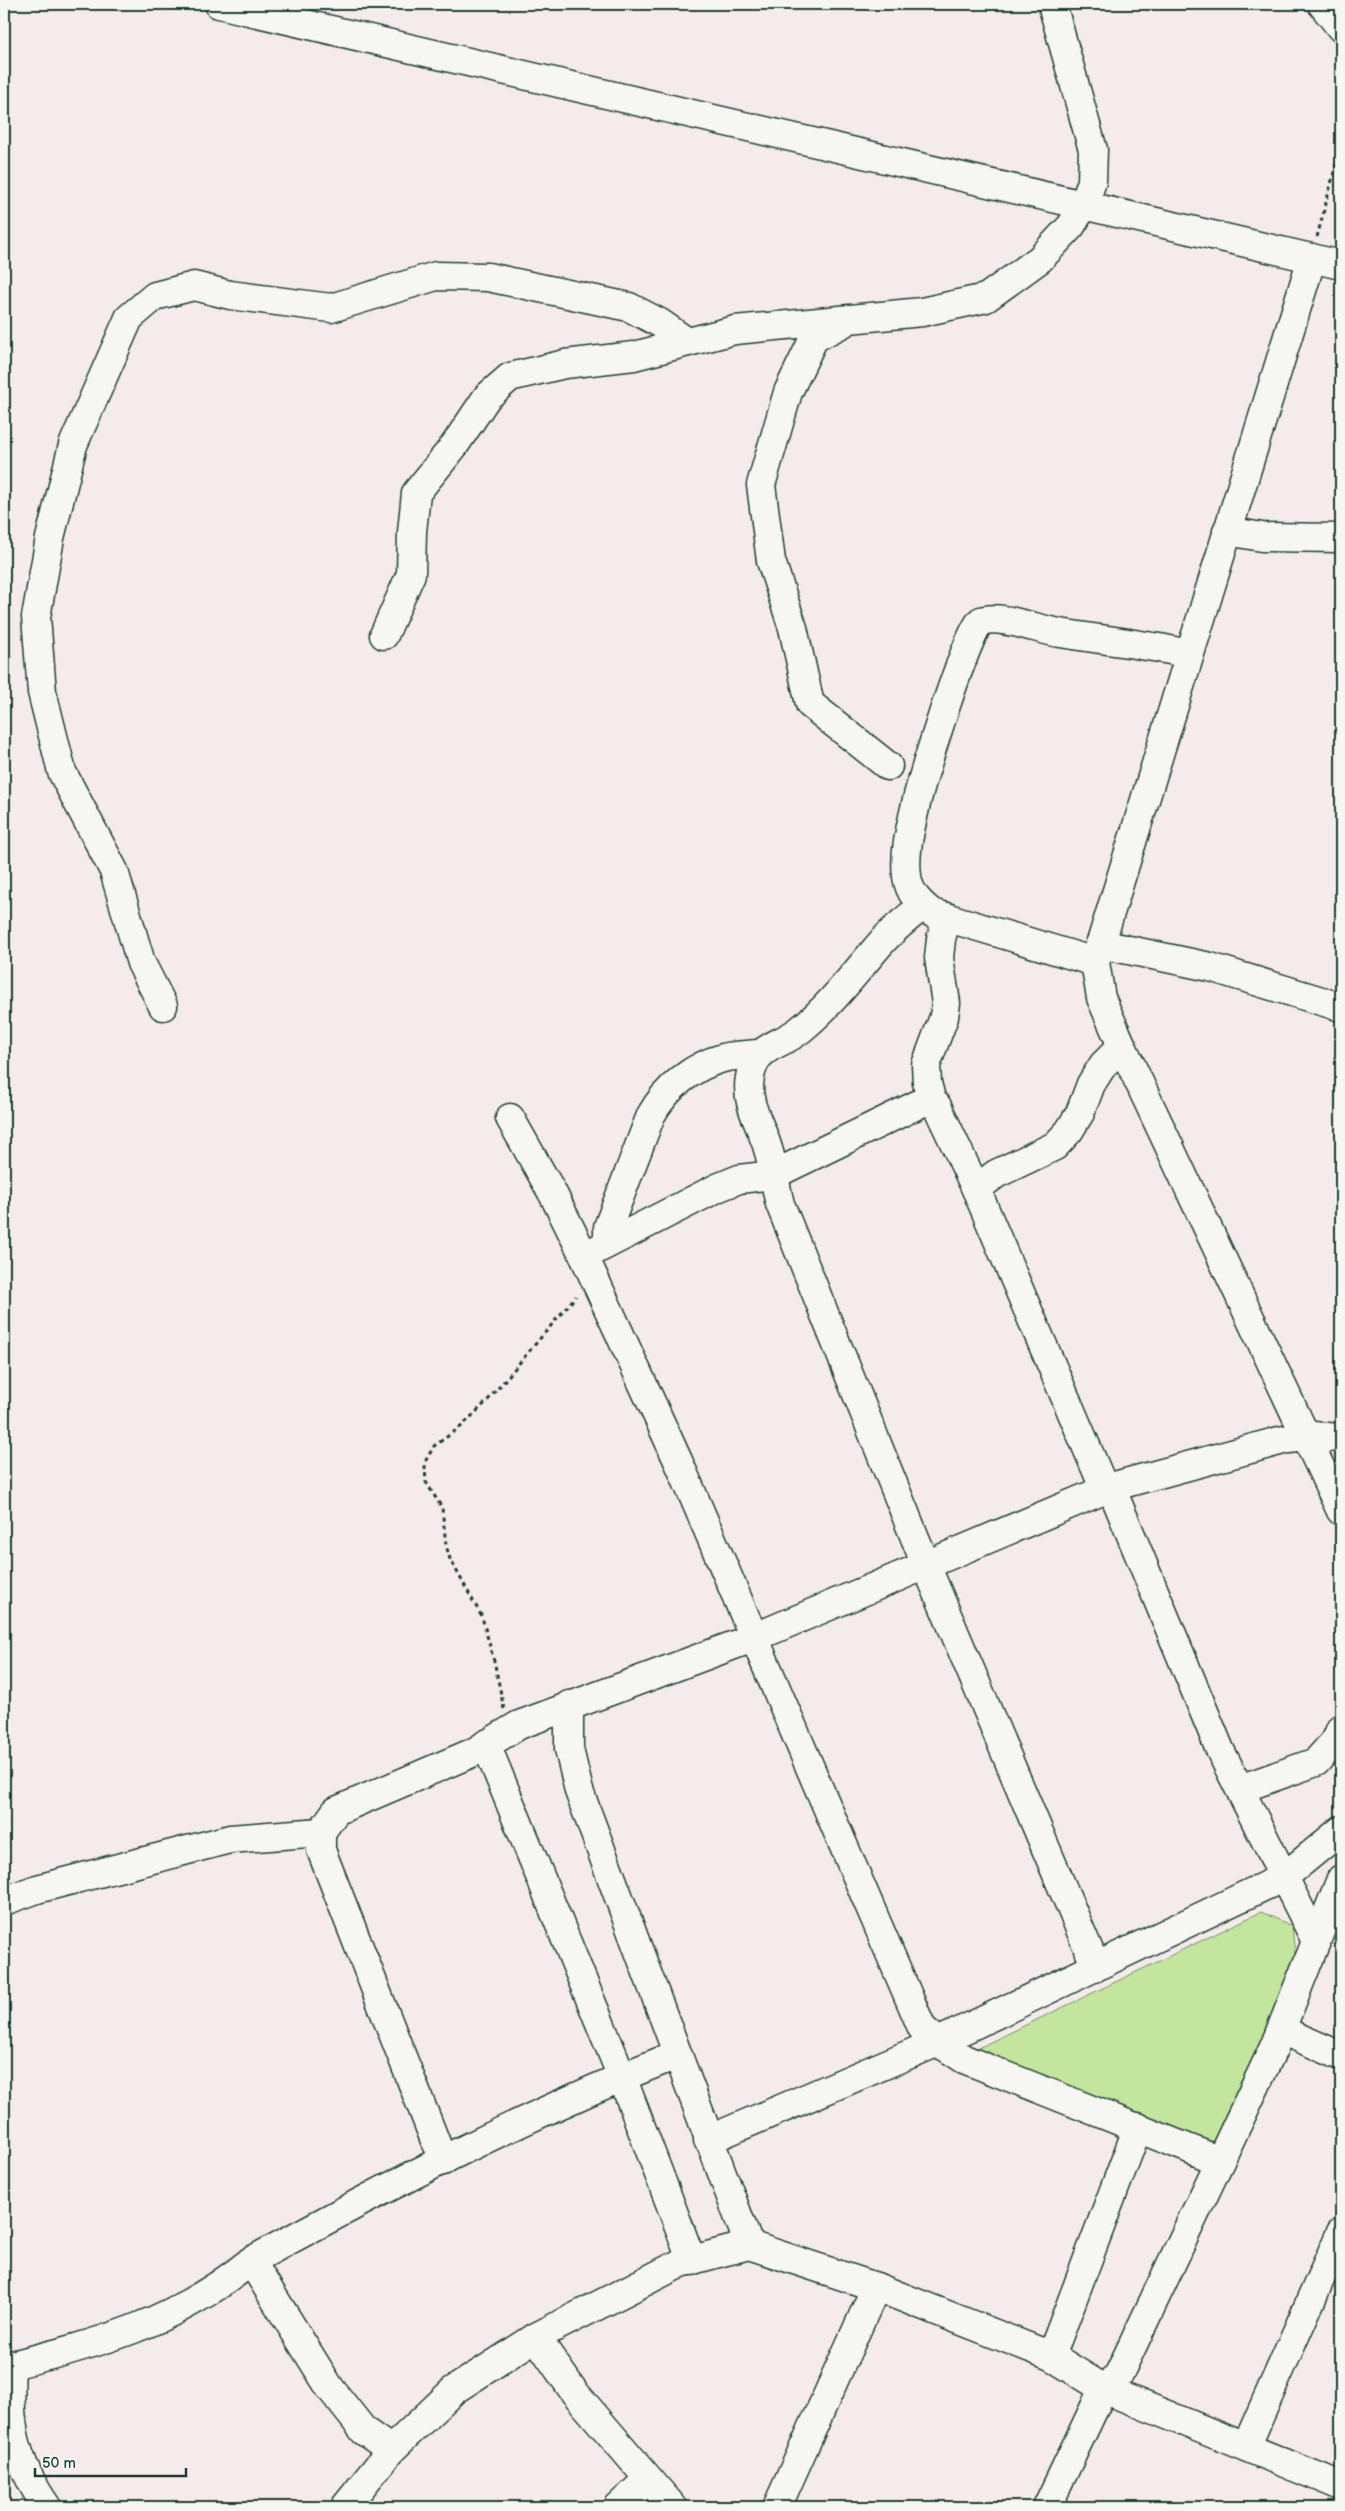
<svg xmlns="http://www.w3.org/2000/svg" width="1345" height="2511" viewBox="0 0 1345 2511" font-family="'Balsamiq Sans',sans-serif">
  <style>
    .green { fill: #c4e59d; stroke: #729168 }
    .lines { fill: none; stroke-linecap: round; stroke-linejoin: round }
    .minor-casing { stroke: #1f3d34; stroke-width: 31 }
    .path { stroke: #1f3d34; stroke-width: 3; stroke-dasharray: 4 4; stroke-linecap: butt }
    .minor { stroke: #f6f6f2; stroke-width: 28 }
  </style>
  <rect width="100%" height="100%" fill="#f6ebec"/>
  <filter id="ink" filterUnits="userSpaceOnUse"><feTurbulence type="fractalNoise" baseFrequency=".02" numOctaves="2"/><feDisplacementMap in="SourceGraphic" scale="10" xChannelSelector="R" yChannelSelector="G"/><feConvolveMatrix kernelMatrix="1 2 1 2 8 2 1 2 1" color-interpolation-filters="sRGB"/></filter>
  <g filter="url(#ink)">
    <path class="green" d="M 1261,1912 L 1292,1926 L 1296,1964 L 1216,2150 L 976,2049 Z"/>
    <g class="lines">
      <g class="minor-casing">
        <g id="minor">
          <path d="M 219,4 L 1341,265"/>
          <path d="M 1322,4 L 1341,28"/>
          <path d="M 1312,258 L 1095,962 L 1101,998 L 1122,1046 L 1341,1511"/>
          <path d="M 843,323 L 814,338 L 788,392 L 761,485 L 771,561 L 793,628 L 810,704 L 888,766"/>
          <path d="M 1227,531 L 1262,537 L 1341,538"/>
          <path d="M 384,635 L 411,574 L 412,532 L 416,493 L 454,446 L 487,397 L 510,377 L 565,364 L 634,356 L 735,330 L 922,312 L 986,298 L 1040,259 L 1071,226 L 1084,205 L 1092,181 L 1093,150 L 1052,4"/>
          <path d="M 922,906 C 908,918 892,930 880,944 C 854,974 831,1005 800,1030 C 779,1047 755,1045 750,1077 C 745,1104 761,1124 768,1149 C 774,1167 775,1186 780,1204 L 926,1565 L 1096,1967"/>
          <path d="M 1100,944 L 1210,967 L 1341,1007"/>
          <path d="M 1095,962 L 932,913 C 919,903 909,893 907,876 C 904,854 910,830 915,808 C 921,781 966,634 981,621 C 1000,614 1039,630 1060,633 C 1103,640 1146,644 1189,654"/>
          <path d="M 163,1006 L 141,963 L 114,871 L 62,772 L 42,692 L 36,617 L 50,538 L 73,445 L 129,318 L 155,296 L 194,286 L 230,295 L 331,308 L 436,276 L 488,277 L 629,307 L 660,323 L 687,342"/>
          <path d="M 932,1102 L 927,1083 L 926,1065 L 944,1017 L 946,1003 L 939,958 L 941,939 L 947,917"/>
          <path d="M 510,1118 L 553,1194 L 584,1256 L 680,1465 L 922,2028 L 938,2042 L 964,2059 L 1220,2161"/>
          <path d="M 608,1243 L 608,1227 L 651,1115 C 666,1088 693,1066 723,1058 C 734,1055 747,1055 758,1054"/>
          <path d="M 584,1256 L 717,1188 L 739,1179 L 773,1175 L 923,1102 L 932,1102 L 937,1106 L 976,1189"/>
          <path d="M 1111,1487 L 1220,1750 L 1316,1941"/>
          <path d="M 1105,1490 L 976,1189 L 996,1174 L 1055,1146 L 1069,1131 L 1080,1113 L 1091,1084 L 1103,1065 L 1122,1046"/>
          <path d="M 569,1705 L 569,1749 L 579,1791 L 749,2245"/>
          <path d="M 486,1744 L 622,2077 L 692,2261"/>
          <path d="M 1240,1789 L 1316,1762 L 1336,1740 L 1341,1728"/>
          <path d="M 4,1901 L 37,1889 L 230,1839 L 321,1832"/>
          <path d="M 1281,2030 L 1341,2056"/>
          <path d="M 708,2140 L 938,2042 L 1284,1877 L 1341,1830"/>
          <path d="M 443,2161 L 321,1850 L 321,1832 L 336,1811 L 474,1752 L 519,1725 L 753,1638 L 1111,1487 L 1283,1440 L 1312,1436 L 1341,1438"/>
          <path d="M 536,2337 L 575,2393 L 673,2507"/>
          <path d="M 1051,2356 L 1138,2127"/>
          <path d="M 11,2365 C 8,2423 13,2458 47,2507"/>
          <path d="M 4,2367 C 99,2343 174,2324 251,2261"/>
          <path d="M 1246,2447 L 1341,2232"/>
          <path d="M 391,2450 L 364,2431 L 330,2388 L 251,2261 C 389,2185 530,2113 676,2055"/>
          <path d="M 345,2507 L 391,2450 L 454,2390 L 536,2337 L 681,2263 L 749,2245 L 876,2287 L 1051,2356 L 1106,2390 L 1341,2486"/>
          <path d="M 618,2507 L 647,2480"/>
          <path d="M 777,2507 L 876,2287"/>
          <path d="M 1047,2507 L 1099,2398 L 1119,2374 L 1274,2047 L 1341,1879"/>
        </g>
      </g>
      <g class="path">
        <path d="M 1317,237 L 1341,146"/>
        <path d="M 504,1709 L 495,1665 L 482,1617 L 450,1559 L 446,1545 L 442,1508 L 426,1482 L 425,1468 L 426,1460 L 434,1446 L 462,1426 L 488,1400 L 576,1296"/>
      </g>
      <use href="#minor" class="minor"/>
    </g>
  </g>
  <rect width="1345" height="2511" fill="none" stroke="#f6f6f2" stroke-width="20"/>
  <rect x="10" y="10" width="1325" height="2491" fill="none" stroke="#1f3d34" stroke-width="2" filter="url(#ink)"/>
  <path d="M35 2468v8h151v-8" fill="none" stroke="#1f3d34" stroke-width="2.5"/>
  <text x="42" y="2468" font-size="15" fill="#1f3d34" stroke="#f6f6f2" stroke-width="4" paint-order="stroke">50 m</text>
</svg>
